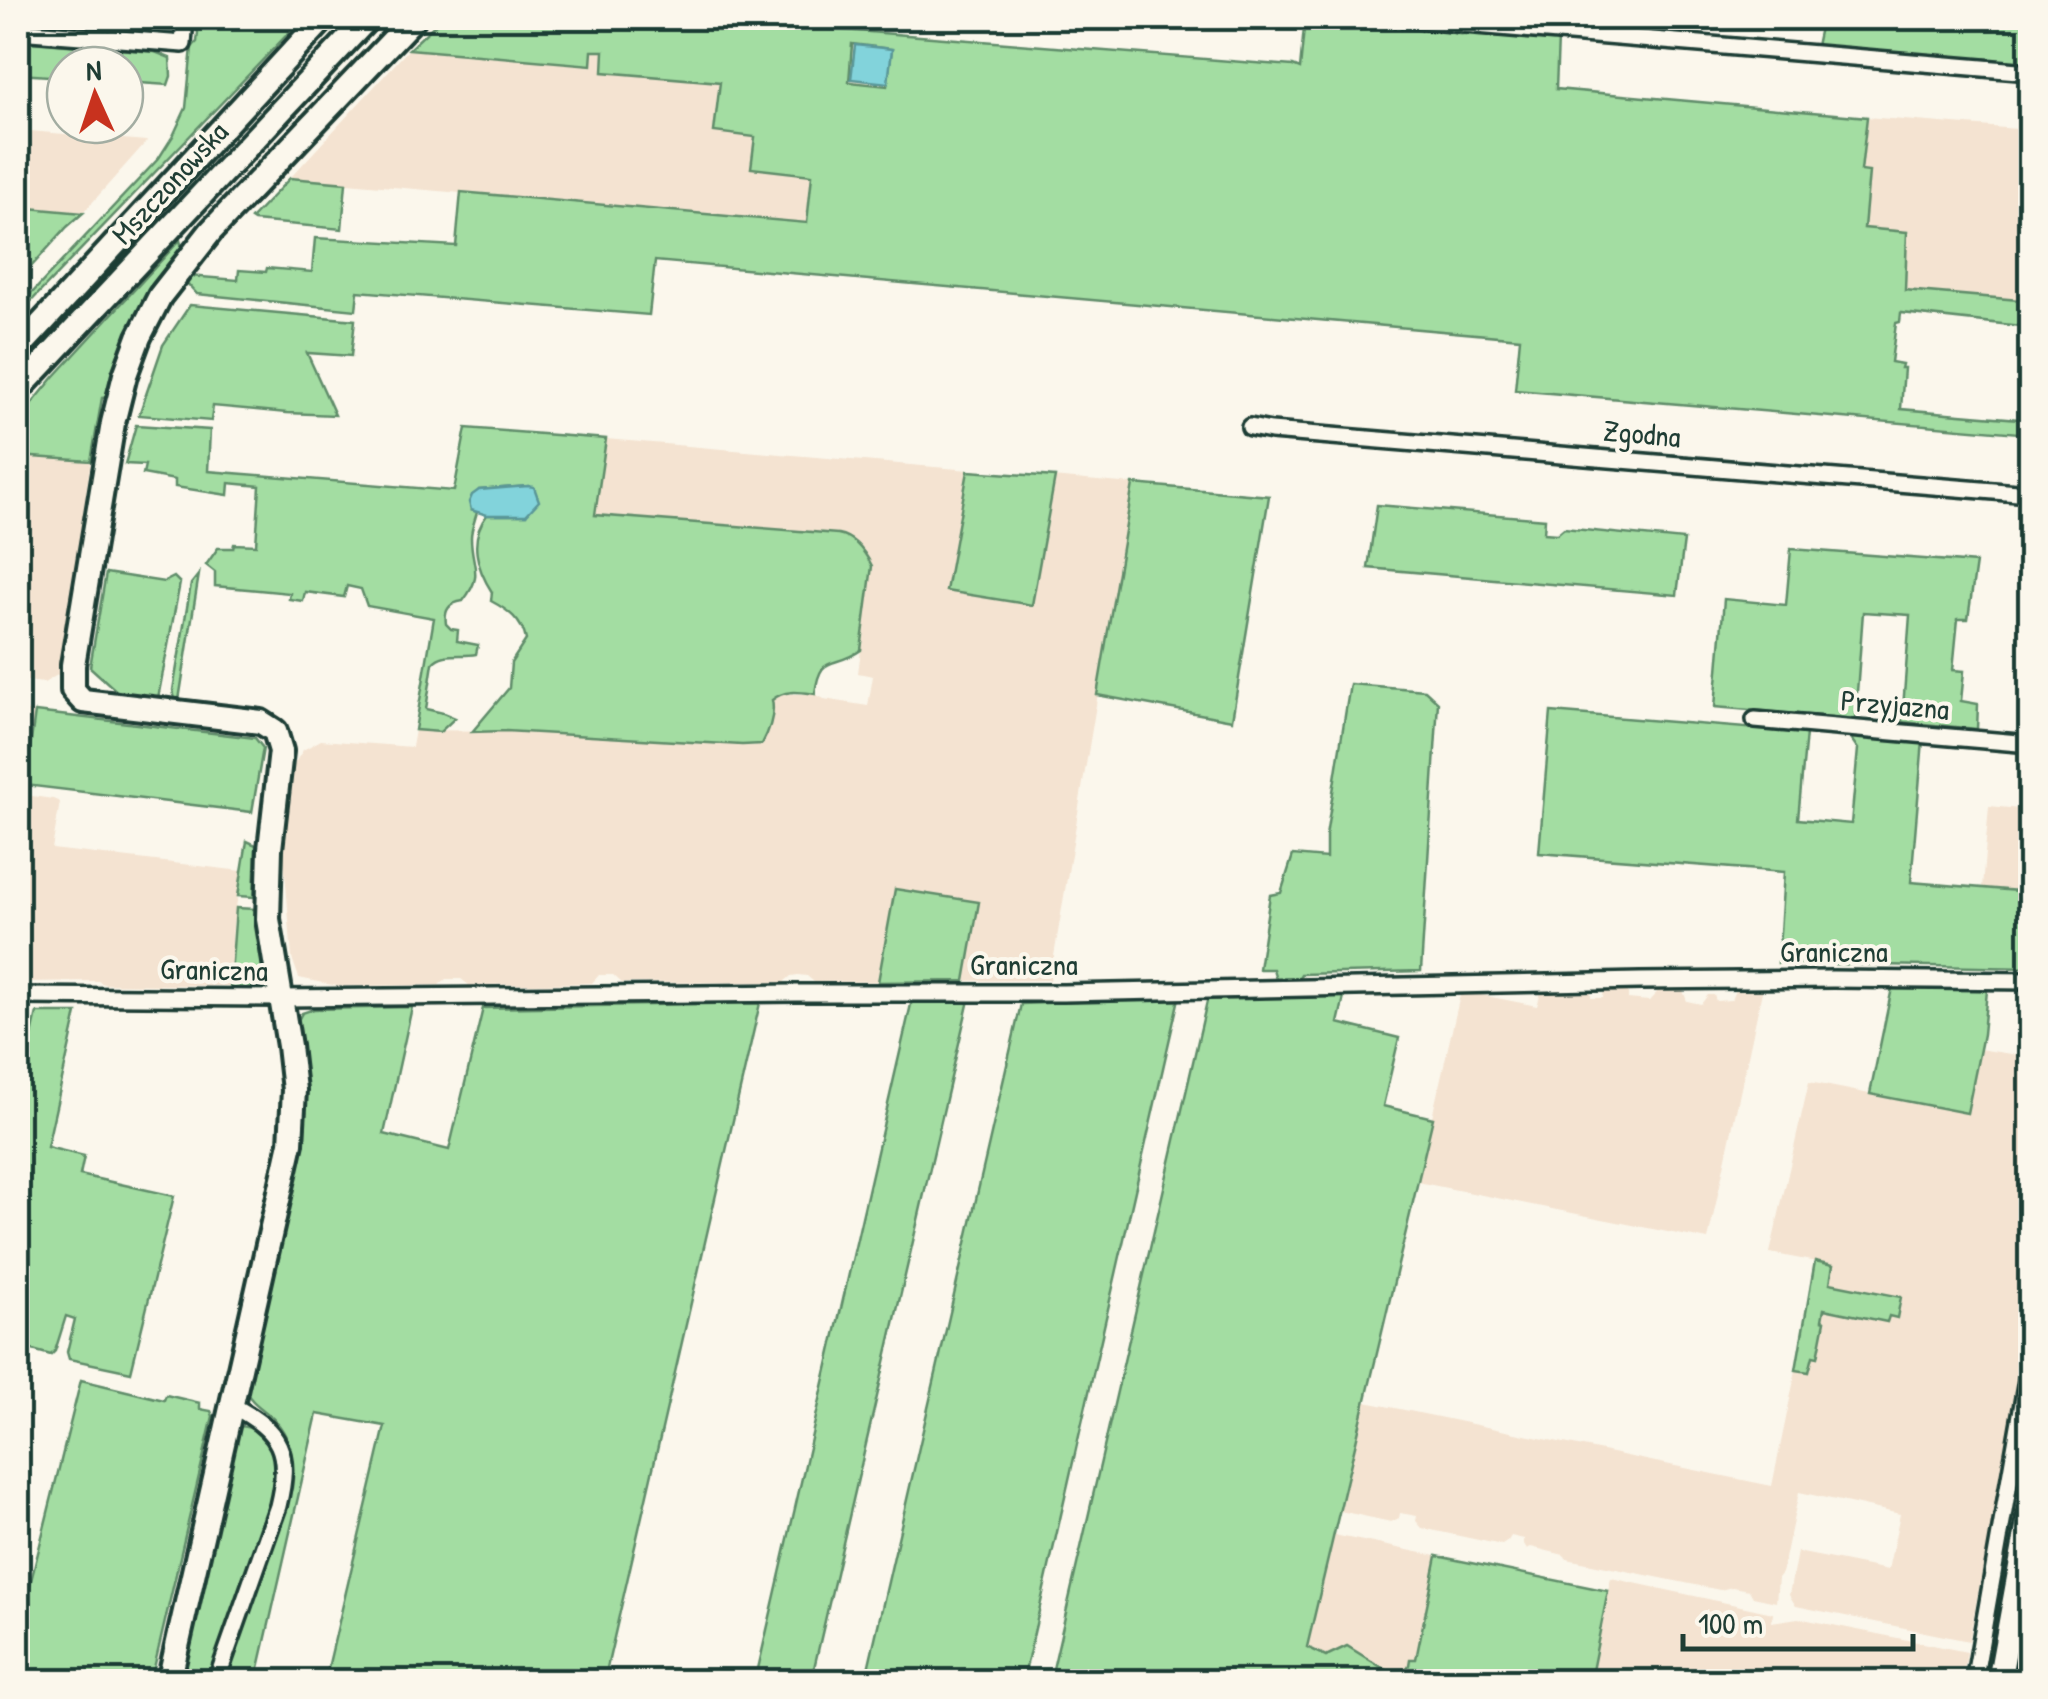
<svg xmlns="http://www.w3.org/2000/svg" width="2048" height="1699" viewBox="0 0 2048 1699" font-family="'Patrick Hand',sans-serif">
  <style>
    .built { fill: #f4e3d1 }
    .green { fill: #a3dda2; stroke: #618d6b; stroke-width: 2.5; fill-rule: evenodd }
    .water { fill: #82d3db; stroke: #5a9798; stroke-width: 2.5 }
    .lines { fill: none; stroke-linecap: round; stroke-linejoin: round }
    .street-casing { stroke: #1f3d34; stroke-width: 22 }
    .secondary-casing { stroke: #1f3d34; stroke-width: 30 }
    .street { stroke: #fbf7ec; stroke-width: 15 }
    .secondary { stroke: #fbf7ec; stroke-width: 22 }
    .labels { text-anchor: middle; stroke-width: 8; stroke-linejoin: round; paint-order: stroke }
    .street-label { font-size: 30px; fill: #1f3d34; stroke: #fbf7ec }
  </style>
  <rect width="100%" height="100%" fill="#fbf7ec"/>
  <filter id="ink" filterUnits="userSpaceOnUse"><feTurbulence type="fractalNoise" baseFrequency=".01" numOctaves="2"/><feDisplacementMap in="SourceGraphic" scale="20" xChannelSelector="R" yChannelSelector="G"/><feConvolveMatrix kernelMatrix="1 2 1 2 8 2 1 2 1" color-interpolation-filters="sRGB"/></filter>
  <g filter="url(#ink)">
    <g class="built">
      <path d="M 595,18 L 706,18 L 901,34 L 961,237 L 290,178 L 409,49 L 590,65 Z"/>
      <path d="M 1828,114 L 2030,130 L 2030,301 L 1904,290 L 1821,169 Z"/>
      <path d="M 18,130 L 146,141 L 147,141 L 83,213 L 18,207 Z"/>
      <path d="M 606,439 L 1133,484 L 1050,980 L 814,982 L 807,976 L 798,975 L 791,976 L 784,982 L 622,983 L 613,975 L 599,975 L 592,983 L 469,985 L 461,979 L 446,979 L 439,985 L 337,986 L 299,978 L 292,958 L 283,846 L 293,766 L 303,750 L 321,740 L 412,747 L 415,730 L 506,731 L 752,746 L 762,744 L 768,732 L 773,706 L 772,700 L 779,694 L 815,694 L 824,699 L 868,706 L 873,676 L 858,673 L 872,566 L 866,555 L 845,536 L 838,534 L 595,515 Z"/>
      <path d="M 18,456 L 91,461 L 59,674 L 44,683 L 18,680 Z"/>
      <path d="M 18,709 L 35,712 L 25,785 L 18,784 Z"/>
      <path d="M 18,794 L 53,799 L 60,802 L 52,849 L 242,871 L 233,925 L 230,986 L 104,984 L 98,981 L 18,982 Z"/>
      <path d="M 1989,806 L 2030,810 L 2030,892 L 1982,888 Z"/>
      <path d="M 1763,987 L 1708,1240 L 1417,1182 L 1461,991 L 1537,1006 L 1542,989 L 1591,988 L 1591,998 L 1603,998 L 1604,988 L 1628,988 L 1628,999 L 1649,1001 L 1661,988 L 1682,988 L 1687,1001 L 1701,1004 L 1708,995 L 1714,995 L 1716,1001 L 1731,1000 L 1736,988 Z"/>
      <path d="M 1979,1049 L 2030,1057 L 2030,1322 L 1969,1641 L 1796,1606 L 1789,1595 L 1797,1552 L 1888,1570 L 1900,1514 L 1799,1492 L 1782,1573 L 1778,1578 L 1776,1602 L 1753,1597 L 1749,1590 L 1732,1587 L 1720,1590 L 1567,1559 L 1564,1555 L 1531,1547 L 1527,1549 L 1524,1544 L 1524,1539 L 1511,1536 L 1508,1541 L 1502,1545 L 1422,1528 L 1416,1521 L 1417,1516 L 1400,1513 L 1399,1518 L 1391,1522 L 1340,1511 L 1366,1402 L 1772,1486 L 1796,1370 L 1809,1372 L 1824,1308 L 1887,1321 L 1888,1316 L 1897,1317 L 1900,1298 L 1829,1283 L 1832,1265 L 1770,1253 L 1809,1082 L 1966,1113 Z"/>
      <path d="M 1334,1535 L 1608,1591 L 1611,1578 L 1773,1613 L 1772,1622 L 1798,1618 L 1967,1652 L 1962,1682 L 1300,1681 Z"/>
    </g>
    <g class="green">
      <path d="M 18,18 L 165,18 L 161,27 L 154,29 Z"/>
      <path d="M 196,18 L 303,18 L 18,315 L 18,308 L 159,158 L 173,136 L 186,108 L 192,47 L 197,42 L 198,32 L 196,29 Z"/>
      <path d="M 442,18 L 808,18 L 807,27 L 1293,66 L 1300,69 L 1305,18 L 1321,18 L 1448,29 C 1456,35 1462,36 1471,31 L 1558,38 L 1556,89 L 1867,117 L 1861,171 L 1869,172 L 1864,228 L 1907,232 L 1905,290 L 2030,301 L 2030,327 L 1901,313 L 1900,322 L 1896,323 L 1891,362 L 1902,364 L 1901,368 L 1904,368 L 1901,409 L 2030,420 L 2030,434 L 1515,390 L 1520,338 L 655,261 L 649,315 L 358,291 L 356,310 L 197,294 L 186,282 L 189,276 L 238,280 L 239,270 L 266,272 L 267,268 L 312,272 L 315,238 L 456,246 L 461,192 L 807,223 L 812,175 L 751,168 L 755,137 L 714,132 L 720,82 L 603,72 L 604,51 L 592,51 L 591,65 L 409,49 ZM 852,44 L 892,49 L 887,86 L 849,82 Z"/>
      <path d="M 1822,18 L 2030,18 L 2030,66 L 1816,46 Z"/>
      <path d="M 18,41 L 155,52 L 170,58 L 171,76 L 168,85 L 125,82 L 125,65 L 65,65 L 65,77 L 18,74 Z"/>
      <path d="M 290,178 L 346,183 L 342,229 L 254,221 L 251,219 Z"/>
      <path d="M 18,207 L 83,213 L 67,227 L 21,278 L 21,286 L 18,289 Z"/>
      <path d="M 180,240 L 182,248 L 149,294 L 122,348 L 110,397 L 102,398 L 91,461 L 18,456 L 18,421 L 54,377 Z"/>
      <path d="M 190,305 L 355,320 L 351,356 L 307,353 L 335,415 L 287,413 L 213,406 L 211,421 L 139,415 L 163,345 Z"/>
      <path d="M 136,425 L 210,430 L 208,471 L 454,491 L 466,428 L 606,439 L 595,515 L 838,534 C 854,537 865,552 872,566 L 861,650 C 833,670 820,652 815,694 C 800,692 785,689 772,700 C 775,714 769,731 762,744 L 742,745 L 506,731 L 472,732 L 509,688 L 511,663 L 526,640 C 522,620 508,610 491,601 L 492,592 C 477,569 468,539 487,515 L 526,515 L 528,486 L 479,490 L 471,510 L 477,512 C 475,520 471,529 471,537 C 471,567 485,573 463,601 C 449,603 444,610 446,624 L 451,629 L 458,630 L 457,641 L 478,645 L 476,654 C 462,657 442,651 433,663 L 426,709 L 443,713 L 455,718 L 440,732 L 415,730 L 434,618 L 367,606 L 361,589 L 347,586 L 344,597 L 305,592 L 303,601 L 289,599 L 290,593 L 215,586 L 215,572 L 206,565 L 218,548 L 233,548 L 234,544 L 256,545 L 260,486 L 229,483 L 228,495 L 175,487 L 175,480 L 143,474 L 145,465 L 125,464 Z"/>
      <path d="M 968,471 L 1055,477 L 1032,605 L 946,591 Z"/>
      <path d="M 1133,484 L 1269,496 L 1232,720 L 1097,695 Z"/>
      <path d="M 1377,505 L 1545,519 L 1544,533 L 1557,534 L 1564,528 L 1684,540 L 1677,595 L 1368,568 Z"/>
      <path d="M 1791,549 L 1976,563 L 1968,619 L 1958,619 L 1953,670 L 1964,671 L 1961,701 L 1978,704 L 1977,729 L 1902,722 L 1910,615 L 1863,612 L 1855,719 L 1715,707 L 1724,599 L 1786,605 Z"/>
      <path d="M 106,573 L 164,582 L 174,577 L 180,583 L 158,698 L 120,694 L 90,667 Z"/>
      <path d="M 199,574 L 179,700 L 175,700 L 173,690 L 191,584 Z"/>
      <path d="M 1350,684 L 1425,690 L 1438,702 L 1421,971 L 1301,974 L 1296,982 L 1277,982 L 1273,969 L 1259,969 L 1270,895 L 1281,893 L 1293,855 L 1326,858 L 1326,836 Z"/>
      <path d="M 35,712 L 255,738 L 263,748 L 252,812 L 25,785 Z"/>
      <path d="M 1551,712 L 1806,733 L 1798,819 L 1851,824 L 1858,749 L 1847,733 L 1923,740 L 1911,882 L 2030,892 L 2030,968 L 1778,963 L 1784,872 L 1539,853 Z"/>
      <path d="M 247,841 L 256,845 L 254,897 L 238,896 Z"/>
      <path d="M 895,889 L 979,902 L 965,981 L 878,982 Z"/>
      <path d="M 236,908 L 255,909 L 263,974 L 259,983 L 253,985 L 253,988 L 230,988 Z"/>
      <path d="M 1892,988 L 1987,990 L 1983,1034 L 1967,1113 L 1870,1094 Z"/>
      <path d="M 1345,993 L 1338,1023 L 1399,1038 L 1383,1106 L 1433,1118 L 1307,1647 L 1326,1656 L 1347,1646 L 1386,1670 L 1404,1672 L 1409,1665 L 1410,1659 L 1416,1659 L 1437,1556 L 1608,1591 L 1590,1681 L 1050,1682 L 1208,997 Z"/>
      <path d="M 1179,998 L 1023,1681 L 865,1682 L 1021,1004 Z"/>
      <path d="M 912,1000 L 969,1000 L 811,1681 L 755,1682 Z"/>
      <path d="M 760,1003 L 604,1681 L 325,1681 L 385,1426 L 317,1414 L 256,1681 L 224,1682 L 292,1488 C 296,1460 291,1433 268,1414 C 259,1406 251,1402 246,1391 L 297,1022 L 302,1013 L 314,1009 L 412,1007 L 384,1134 L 449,1150 L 483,1008 Z"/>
      <path d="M 37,1013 L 77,1013 L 47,1147 L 84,1156 L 80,1175 L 174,1196 L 131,1372 L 69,1359 L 67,1352 L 75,1319 L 66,1316 L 55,1351 L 51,1355 L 18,1346 L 18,1098 Z"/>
      <path d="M 1815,1261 L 1833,1265 L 1830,1283 L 1901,1297 L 1897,1318 L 1889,1316 L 1887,1322 L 1824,1309 L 1822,1320 L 1825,1321 L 1818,1357 L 1813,1356 L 1809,1372 L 1796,1370 Z"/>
      <path d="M 81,1380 L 164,1400 L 166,1395 L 200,1403 L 200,1409 L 211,1411 L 213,1416 L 151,1681 L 18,1681 L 18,1618 L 21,1621 Z"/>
      <path d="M 239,1426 C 282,1430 277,1471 272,1501 L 209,1681 L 181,1682 Z"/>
      <path d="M 2030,1582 L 2030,1653 L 2025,1681 L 2012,1681 Z"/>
    </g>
    <g class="water">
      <path d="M 855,45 L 892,49 L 888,83 L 851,79 Z"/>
      <path d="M 528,486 L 534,487 L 539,501 L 526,515 L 487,515 L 471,510 L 469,502 L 472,495 L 479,490 Z"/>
    </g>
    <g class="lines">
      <g class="street-casing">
        <g id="street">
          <path d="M 1394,18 L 2030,72"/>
          <path d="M 18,31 L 183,44 L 185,18"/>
          <path d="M 1250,427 L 1271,431 L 2030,494"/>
          <path d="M 1755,720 L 2030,744"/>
          <path d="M 18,996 L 281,998 L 796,993 L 1063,993 L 1640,981 L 1833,979 L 2030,981"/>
          <path d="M 216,1682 L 278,1506 C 291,1452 282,1432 233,1406"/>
          <path d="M 1974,1682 L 2030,1363"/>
        </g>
      </g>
      <g class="secondary-casing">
        <g id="secondary">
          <path d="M 18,349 L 324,18"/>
          <path d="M 18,390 L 368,18"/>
          <path d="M 169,1682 L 291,1143 L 294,1090 L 289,1046 L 268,919 L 270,849 L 281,751 L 275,731 L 261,722 L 83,701 L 73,690 L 73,665 L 113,423 L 125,375 L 139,337 L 160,296 L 211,231 L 414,18"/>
          <path d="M 1999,1682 L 2030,1512"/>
        </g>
      </g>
      <use href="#street" class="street"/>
      <use href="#secondary" class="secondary"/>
    </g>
  </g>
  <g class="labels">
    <g class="street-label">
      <text transform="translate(170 183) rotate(-47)" y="10">Mszczonowska</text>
      <text transform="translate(1642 434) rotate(5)" y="10">Zgodna</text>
      <text transform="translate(1895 705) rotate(5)" y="10">Przyjazna</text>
      <text x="1834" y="962">Graniczna</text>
      <text x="1024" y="975">Graniczna</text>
      <text transform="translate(214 970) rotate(1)" y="10">Graniczna</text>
    </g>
  </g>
  <rect width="2048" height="1699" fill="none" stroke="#fbf7ec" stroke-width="60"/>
  <rect x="30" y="30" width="1988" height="1639" fill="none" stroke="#1f3d34" stroke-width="4" filter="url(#ink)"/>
  <g transform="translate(95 95) rotate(357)"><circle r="48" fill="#fbf7ec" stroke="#a3ada2" stroke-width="2.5"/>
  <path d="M0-8L18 38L0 25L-18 38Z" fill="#c8321e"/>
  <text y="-15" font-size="28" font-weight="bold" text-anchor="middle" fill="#1f3d34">N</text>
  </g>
  <path d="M1683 1634v15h230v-15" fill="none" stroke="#1f3d34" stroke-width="5"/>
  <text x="1698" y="1634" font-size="30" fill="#1f3d34" stroke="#fbf7ec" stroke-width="8" paint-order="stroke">100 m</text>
</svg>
